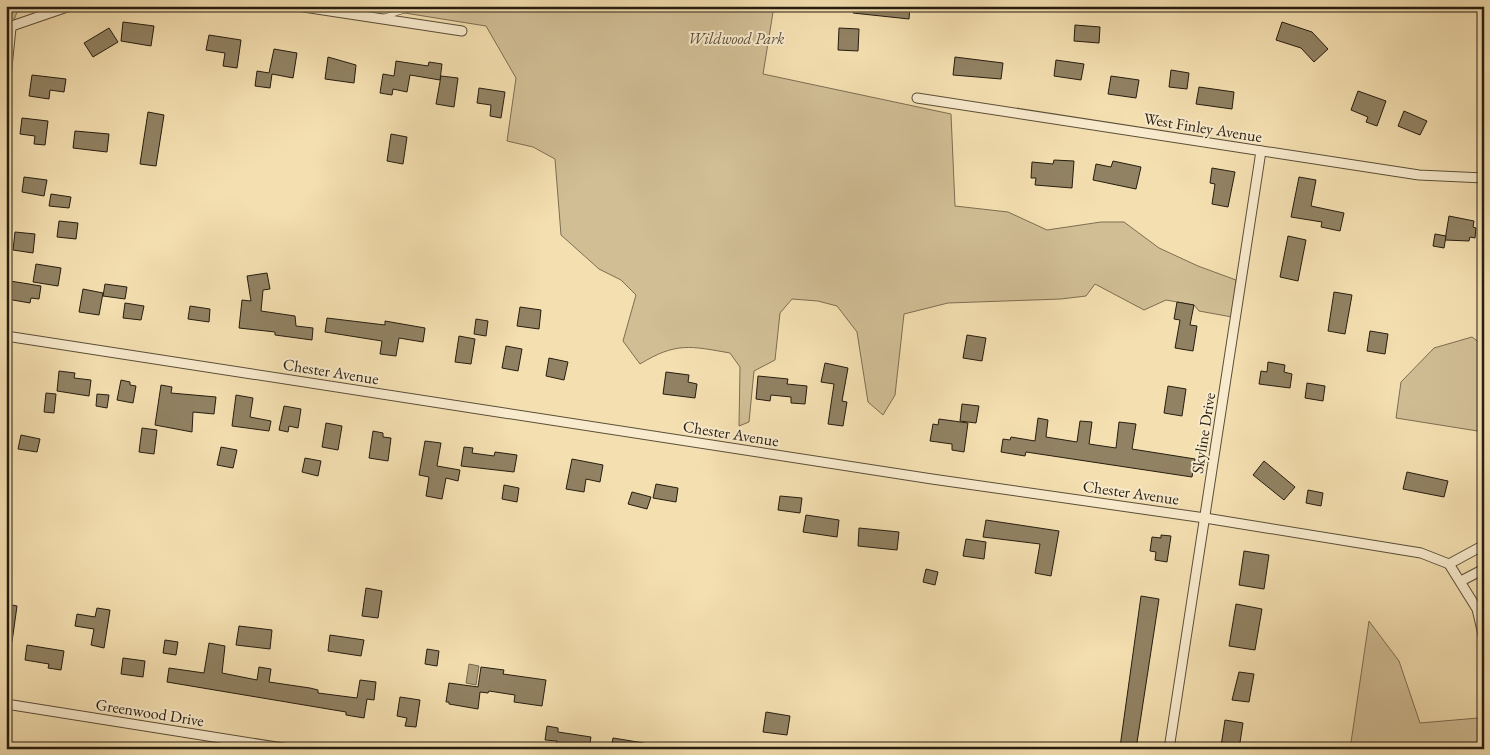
<svg xmlns="http://www.w3.org/2000/svg" width="1490" height="755" viewBox="0 0 1490 755" font-family="'EB Garamond',serif">
  <style>
    .green { fill: #d1be95; stroke: #7c6e52 }
    .water { fill: #ae9d79; stroke: #786a4f }
    .building { fill: #918263; stroke: #261d0f }
    .lines { fill: none; stroke-linecap: round; stroke-linejoin: round }
    .service-casing { stroke: #5a4e37; stroke-width: 6 }
    .minor-casing { stroke: #5a4e37; stroke-width: 11 }
    .service { stroke: #f8eacc; stroke-width: 4.5 }
    .minor { stroke: #f8eacc; stroke-width: 9 }
    .labels { text-anchor: middle; stroke-width: 4; stroke-linejoin: round; paint-order: stroke }
    .park-label { font-size: 16px; font-style: italic; fill: #594d37; stroke: #f8eacc }
    .street-label { font-size: 16px; fill: #261d0f; stroke: #f8eacc }
  </style>
  <rect width="100%" height="100%" fill="#f4dfb0"/>
  <filter id="stains"><feTurbulence type="fractalNoise" baseFrequency=".004" numOctaves="4"/><feColorMatrix values="0 0 0 0 .2 0 0 0 0 .09 0 0 0 0 .02 0 0 0 .5 -.17"/></filter>
  <radialGradient id="worn" r=".72"><stop offset=".6" stop-color="#630" stop-opacity="0"/><stop offset="1" stop-color="#630" stop-opacity=".3"/></radialGradient>
  <g class="green">
    <path d="M 6,6 L 55,6 L 47,10 L 17,12 L 11,28 L 6,28 Z"/>
    <path d="M 361,6 L 774,6 L 763,74 L 951,114 L 955,206 L 1008,212 L 1047,230 L 1101,222 L 1124,222 L 1159,248 L 1198,266 L 1236,280 L 1232,317 L 1199,311 L 1194,305 L 1166,300 L 1144,310 L 1095,284 L 1086,296 L 1061,299 L 948,303 L 904,314 L 895,395 L 883,415 L 868,402 L 857,332 L 837,306 L 818,301 L 792,299 L 780,313 L 775,360 L 754,371 L 749,422 L 739,426 L 740,367 L 730,353 C 690,346 676,342 640,364 L 623,341 L 636,295 L 621,280 L 599,269 L 561,235 L 555,159 L 533,147 L 507,141 L 516,78 L 486,26 Z"/>
    <path d="M 1472,337 L 1484,346 L 1484,432 L 1396,418 L 1401,382 L 1434,348 Z"/>
    <path d="M 1369,621 L 1399,661 L 1420,723 L 1478,718 L 1482,749 L 1350,749 Z"/>
  </g>
  <path class="water" d="M 469,664 L 479,666 L 476,685 L 466,683 Z"/>
  <g class="building">
    <path d="M 854,6 L 910,6 L 909,19 L 853,13 Z"/>
    <path d="M 123,22 L 154,26 L 151,46 L 121,41 Z"/>
    <path d="M 1282,22 L 1312,32 L 1328,49 L 1314,62 L 1301,48 L 1276,40 Z"/>
    <path d="M 1075,25 L 1100,27 L 1099,43 L 1074,41 Z"/>
    <path d="M 109,28 L 118,42 L 93,57 L 84,43 Z"/>
    <path d="M 839,28 L 859,29 L 858,51 L 838,50 Z"/>
    <path d="M 209,35 L 241,40 L 237,68 L 223,66 L 225,53 L 206,50 Z"/>
    <path d="M 274,49 L 297,53 L 293,78 L 272,74 L 270,88 L 255,86 L 257,71 L 269,73 Z"/>
    <path d="M 328,57 L 356,65 L 354,83 L 325,79 Z"/>
    <path d="M 955,57 L 1003,63 L 1001,79 L 953,75 Z"/>
    <path d="M 1056,60 L 1084,64 L 1081,80 L 1054,76 Z"/>
    <path d="M 396,61 L 428,66 L 429,62 L 442,64 L 440,80 L 410,75 L 407,92 L 393,89 L 392,95 L 380,93 L 383,74 L 394,76 Z"/>
    <path d="M 1171,70 L 1189,73 L 1187,89 L 1169,87 Z"/>
    <path d="M 32,75 L 66,79 L 64,92 L 50,90 L 49,99 L 29,96 Z"/>
    <path d="M 441,76 L 458,78 L 454,107 L 436,104 Z"/>
    <path d="M 1111,76 L 1139,80 L 1136,98 L 1108,94 Z"/>
    <path d="M 1199,87 L 1234,92 L 1232,109 L 1196,104 Z"/>
    <path d="M 479,88 L 505,92 L 501,118 L 490,116 L 491,105 L 477,103 Z"/>
    <path d="M 1358,91 L 1386,101 L 1377,126 L 1366,122 L 1368,117 L 1351,110 Z"/>
    <path d="M 1404,111 L 1427,121 L 1420,135 L 1398,126 Z"/>
    <path d="M 148,112 L 164,115 L 156,166 L 140,164 Z"/>
    <path d="M 22,118 L 48,121 L 45,145 L 34,144 L 35,136 L 20,134 Z"/>
    <path d="M 75,131 L 109,134 L 107,152 L 73,148 Z"/>
    <path d="M 391,134 L 407,137 L 403,164 L 387,161 Z"/>
    <path d="M 1054,160 L 1074,161 L 1072,188 L 1035,185 L 1036,178 L 1031,178 L 1032,162 L 1053,164 Z"/>
    <path d="M 1113,161 L 1141,167 L 1136,189 L 1093,180 L 1096,164 L 1111,167 Z"/>
    <path d="M 1212,168 L 1235,172 L 1228,207 L 1212,204 L 1215,184 L 1210,183 Z"/>
    <path d="M 24,177 L 47,180 L 44,196 L 22,192 Z"/>
    <path d="M 1299,177 L 1316,180 L 1311,206 L 1344,213 L 1340,231 L 1321,227 L 1322,222 L 1291,217 Z"/>
    <path d="M 51,194 L 71,197 L 69,208 L 49,206 Z"/>
    <path d="M 1449,216 L 1474,221 L 1473,227 L 1476,228 L 1475,238 L 1470,237 L 1469,241 L 1445,240 Z"/>
    <path d="M 59,221 L 78,223 L 76,239 L 57,237 Z"/>
    <path d="M 15,232 L 35,234 L 33,253 L 13,250 Z"/>
    <path d="M 1435,234 L 1446,236 L 1444,248 L 1433,246 Z"/>
    <path d="M 1288,236 L 1306,240 L 1298,281 L 1280,277 Z"/>
    <path d="M 36,264 L 61,268 L 58,286 L 33,282 Z"/>
    <path d="M 267,273 L 270,289 L 263,290 L 261,311 L 295,316 L 296,326 L 313,328 L 312,340 L 275,335 L 275,332 L 239,328 L 242,300 L 251,301 L 247,276 Z"/>
    <path d="M 10,281 L 41,286 L 39,299 L 31,298 L 30,303 L 7,299 Z"/>
    <path d="M 105,284 L 127,287 L 125,299 L 103,296 Z"/>
    <path d="M 83,289 L 103,293 L 99,315 L 79,312 Z"/>
    <path d="M 1334,292 L 1352,295 L 1345,334 L 1328,331 Z"/>
    <path d="M 1177,302 L 1194,305 L 1190,325 L 1197,326 L 1193,351 L 1175,348 L 1180,320 L 1174,319 Z"/>
    <path d="M 125,303 L 144,306 L 141,320 L 123,318 Z"/>
    <path d="M 190,306 L 210,309 L 209,322 L 188,319 Z"/>
    <path d="M 520,307 L 541,310 L 539,329 L 517,326 Z"/>
    <path d="M 327,318 L 385,325 L 385,321 L 425,328 L 423,342 L 399,338 L 396,356 L 380,354 L 382,341 L 325,332 Z"/>
    <path d="M 476,319 L 488,321 L 486,336 L 474,334 Z"/>
    <path d="M 1370,331 L 1388,334 L 1385,354 L 1367,351 Z"/>
    <path d="M 967,335 L 986,338 L 982,361 L 963,358 Z"/>
    <path d="M 459,336 L 475,339 L 471,364 L 455,362 Z"/>
    <path d="M 506,346 L 522,349 L 518,371 L 502,368 Z"/>
    <path d="M 549,358 L 568,362 L 564,380 L 546,376 Z"/>
    <path d="M 1268,362 L 1285,365 L 1284,372 L 1292,374 L 1290,388 L 1259,384 L 1261,371 L 1267,372 Z"/>
    <path d="M 825,363 L 848,368 L 842,401 L 847,402 L 843,426 L 828,424 L 834,384 L 821,382 Z"/>
    <path d="M 59,371 L 75,373 L 74,378 L 91,380 L 89,396 L 57,391 Z"/>
    <path d="M 666,372 L 689,375 L 688,382 L 697,384 L 695,398 L 663,394 Z"/>
    <path d="M 758,376 L 788,379 L 787,384 L 807,386 L 805,404 L 791,403 L 791,397 L 771,395 L 770,401 L 756,399 Z"/>
    <path d="M 121,380 L 130,382 L 130,385 L 136,386 L 133,403 L 117,400 Z"/>
    <path d="M 1307,383 L 1325,386 L 1323,401 L 1305,398 Z"/>
    <path d="M 161,385 L 172,387 L 171,393 L 216,397 L 214,414 L 193,412 L 192,432 L 155,425 Z"/>
    <path d="M 1168,386 L 1186,389 L 1182,416 L 1164,413 Z"/>
    <path d="M 46,393 L 56,394 L 54,413 L 44,412 Z"/>
    <path d="M 97,394 L 109,395 L 107,408 L 96,406 Z"/>
    <path d="M 236,395 L 253,398 L 250,417 L 271,421 L 269,431 L 232,426 Z"/>
    <path d="M 962,404 L 979,406 L 976,423 L 960,421 Z"/>
    <path d="M 284,406 L 301,409 L 298,428 L 289,426 L 288,432 L 279,430 Z"/>
    <path d="M 1038,418 L 1048,420 L 1046,437 L 1077,442 L 1080,421 L 1092,422 L 1089,444 L 1116,448 L 1119,422 L 1136,424 L 1132,449 L 1195,459 L 1192,477 L 1026,452 L 1025,456 L 1001,452 L 1003,439 L 1010,440 L 1011,437 L 1035,441 Z"/>
    <path d="M 939,419 L 968,423 L 964,452 L 952,450 L 952,444 L 930,441 L 933,424 L 938,425 Z"/>
    <path d="M 326,423 L 342,426 L 338,450 L 322,447 Z"/>
    <path d="M 142,428 L 157,430 L 154,454 L 139,452 Z"/>
    <path d="M 373,431 L 383,433 L 383,437 L 391,438 L 388,461 L 369,458 Z"/>
    <path d="M 21,435 L 40,439 L 37,452 L 18,449 Z"/>
    <path d="M 425,441 L 441,443 L 437,466 L 460,470 L 458,481 L 446,478 L 442,499 L 426,496 L 429,477 L 419,475 Z"/>
    <path d="M 221,447 L 237,450 L 233,468 L 217,465 Z"/>
    <path d="M 464,447 L 473,448 L 472,453 L 494,456 L 495,452 L 517,455 L 514,472 L 461,466 Z"/>
    <path d="M 305,458 L 321,461 L 318,476 L 302,472 Z"/>
    <path d="M 572,459 L 603,465 L 600,482 L 586,479 L 584,492 L 566,489 Z"/>
    <path d="M 1264,461 L 1295,487 L 1284,500 L 1253,475 Z"/>
    <path d="M 1407,472 L 1448,481 L 1444,497 L 1403,489 Z"/>
    <path d="M 656,484 L 678,488 L 676,502 L 653,498 Z"/>
    <path d="M 504,485 L 519,488 L 517,502 L 502,499 Z"/>
    <path d="M 1308,490 L 1323,493 L 1321,506 L 1306,503 Z"/>
    <path d="M 632,492 L 651,497 L 647,509 L 628,504 Z"/>
    <path d="M 780,496 L 802,498 L 800,513 L 778,510 Z"/>
    <path d="M 806,515 L 839,520 L 837,537 L 803,532 Z"/>
    <path d="M 986,520 L 1059,531 L 1051,576 L 1035,573 L 1040,544 L 983,537 Z"/>
    <path d="M 859,528 L 899,532 L 897,550 L 858,546 Z"/>
    <path d="M 1161,535 L 1171,536 L 1167,562 L 1155,560 L 1156,552 L 1150,551 L 1152,537 L 1161,538 Z"/>
    <path d="M 966,539 L 986,542 L 984,559 L 963,556 Z"/>
    <path d="M 1244,551 L 1269,555 L 1264,589 L 1239,585 Z"/>
    <path d="M 926,569 L 938,572 L 935,585 L 923,582 Z"/>
    <path d="M 366,588 L 382,591 L 378,618 L 362,616 Z"/>
    <path d="M 1141,596 L 1159,599 L 1136,749 L 1130,749 L 1120,747 Z"/>
    <path d="M 6,604 L 17,606 L 12,642 L 6,641 Z"/>
    <path d="M 1236,604 L 1262,609 L 1255,650 L 1229,646 Z"/>
    <path d="M 97,608 L 110,610 L 104,648 L 91,645 L 94,629 L 75,626 L 77,614 L 95,617 Z"/>
    <path d="M 239,626 L 272,630 L 270,649 L 236,645 Z"/>
    <path d="M 330,635 L 364,640 L 361,656 L 328,651 Z"/>
    <path d="M 165,640 L 178,642 L 176,655 L 163,653 Z"/>
    <path d="M 209,643 L 225,646 L 222,673 L 257,680 L 259,667 L 271,669 L 269,682 L 310,688 L 318,690 L 318,693 L 357,698 L 360,680 L 376,682 L 374,700 L 367,699 L 364,718 L 346,715 L 346,712 L 167,682 L 169,668 L 204,673 Z"/>
    <path d="M 27,645 L 64,651 L 61,670 L 48,668 L 49,664 L 25,660 Z"/>
    <path d="M 427,649 L 439,651 L 437,666 L 425,664 Z"/>
    <path d="M 123,658 L 145,661 L 143,677 L 121,674 Z"/>
    <path d="M 481,667 L 504,670 L 503,674 L 546,680 L 542,706 L 514,702 L 515,695 L 489,691 L 488,693 L 480,692 L 478,709 L 449,704 L 449,702 L 446,702 L 449,683 L 478,687 Z"/>
    <path d="M 1239,672 L 1254,674 L 1249,702 L 1232,700 Z"/>
    <path d="M 400,697 L 420,700 L 416,727 L 405,726 L 407,718 L 397,716 Z"/>
    <path d="M 766,712 L 790,716 L 787,735 L 763,732 Z"/>
    <path d="M 1225,720 L 1243,723 L 1239,749 L 1221,746 Z"/>
    <path d="M 547,726 L 558,728 L 558,732 L 591,737 L 589,749 L 556,746 L 557,741 L 545,740 Z"/>
    <path d="M 613,738 L 644,743 L 643,749 L 611,749 Z"/>
  </g>
  <g class="lines">
    <g class="service-casing">
      <path id="service" d="M 384,17 L 417,6"/>
    </g>
    <g class="minor-casing">
      <g id="minor">
        <path d="M 297,6 L 462,31"/>
        <path d="M 6,28 L 70,6"/>
        <path d="M 6,77 L 11,28"/>
        <path d="M 917,98 L 1419,175 L 1484,178"/>
        <path d="M 6,336 L 932,479 L 1205,518 L 1421,553 L 1449,564"/>
        <path d="M 1449,564 L 1477,609 L 1484,639"/>
        <path d="M 1449,564 L 1484,545"/>
        <path d="M 1461,581 L 1484,569"/>
        <path d="M 6,704 L 289,749"/>
        <path d="M 1169,749 L 1261,151"/>
      </g>
    </g>
    <use href="#service" class="service"/>
    <use href="#minor" class="minor"/>
  </g>
  <g class="labels">
    <g class="park-label">
      <text x="736" y="44">Wildwood Park</text>
    </g>
    <g class="street-label">
      <text transform="translate(1203 127) rotate(9)" y="6">West Finley Avenue</text>
      <text transform="translate(331 371) rotate(9)" y="6">Chester Avenue</text>
      <text transform="translate(731 433) rotate(9)" y="6">Chester Avenue</text>
      <text transform="translate(1203 433) rotate(-81)" y="6">Skyline Drive</text>
      <text transform="translate(1131 492) rotate(8)" y="6">Chester Avenue</text>
      <text transform="translate(150 712) rotate(9)" y="6">Greenwood Drive</text>
    </g>
  </g>
  <rect width="1490" height="755" fill="none" stroke="#f4dfb0" stroke-width="25"/>
  <rect x="8" y="8" width="1475" height="740" fill="none" stroke="#261d0f" stroke-width="2.5"/>
  <rect x="12" y="12" width="1465" height="730" fill="none" stroke="#261d0f"/>
  <rect width="100%" height="100%" filter="url(#stains)"/>
  <rect width="100%" height="100%" fill="url(#worn)"/>
</svg>
